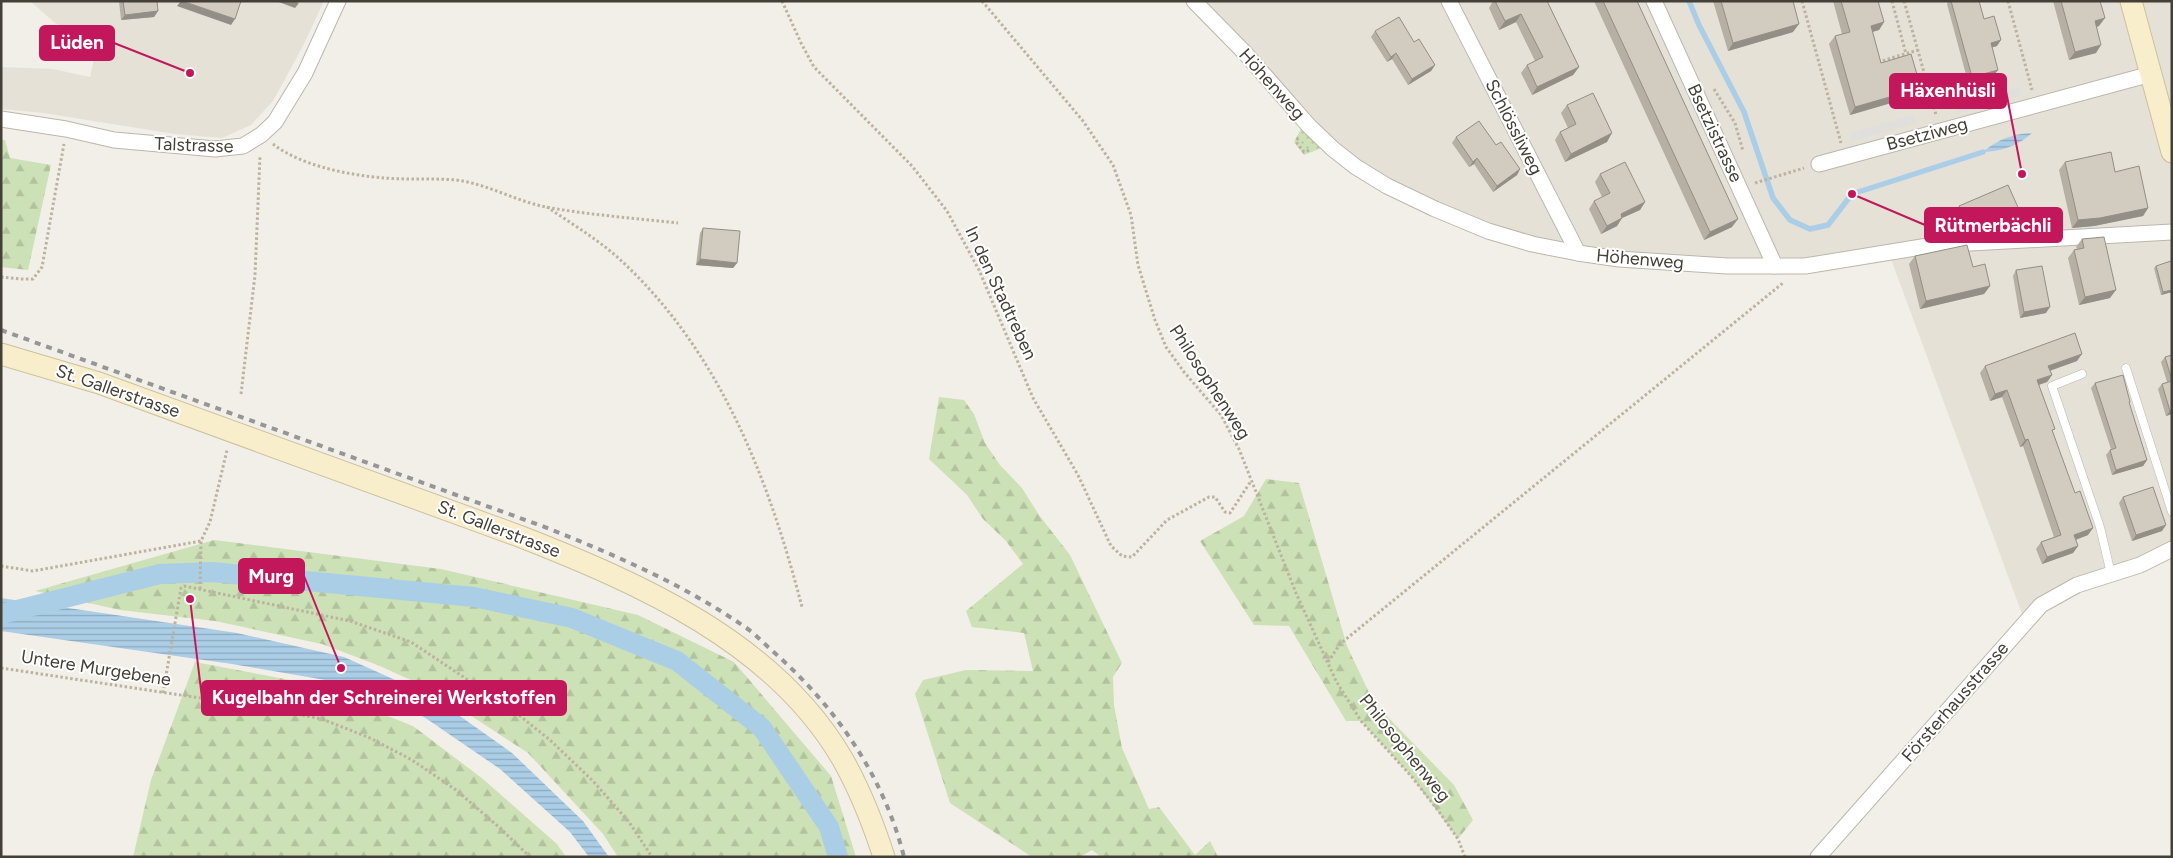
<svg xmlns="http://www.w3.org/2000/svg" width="2173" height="858" viewBox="0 0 2173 858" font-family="Figtree,sans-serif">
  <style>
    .residential { fill: #e5e1d7 }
    .forest { fill: url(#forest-firs) }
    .park { fill: url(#park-dots) }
    .parking { fill: #e1dfdc }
    .water { fill: url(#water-rules) }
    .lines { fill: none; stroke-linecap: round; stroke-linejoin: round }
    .stream { stroke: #abcee7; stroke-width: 5.5 }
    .canal { stroke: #abcee7; stroke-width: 20 }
    .lane-casing { stroke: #bcb7ac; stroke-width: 9 }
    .street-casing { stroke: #bcb7ac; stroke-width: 17 }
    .secondary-casing { stroke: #ccc19d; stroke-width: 23 }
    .path { stroke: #bcb29f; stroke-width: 3; stroke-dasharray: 2.5 2.5; stroke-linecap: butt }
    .lane { stroke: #fff; stroke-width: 8 }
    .street { stroke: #fff; stroke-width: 15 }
    .secondary { stroke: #f8eecc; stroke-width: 21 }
    .rail { stroke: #969696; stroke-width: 4; stroke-dasharray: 6 6; stroke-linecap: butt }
    .wall { fill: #b5afa4 }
    .shaded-wall { fill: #938e86 }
    .building { fill: #d2cbbf; stroke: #938e86 }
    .labels { text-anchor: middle; stroke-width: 4; stroke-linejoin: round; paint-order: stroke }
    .street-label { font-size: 18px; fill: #443f37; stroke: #fff }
    .leader { fill: none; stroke: #c2185b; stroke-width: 2 }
    .callout-dot { fill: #c2185b; stroke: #fff; stroke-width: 2 }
    .callout { fill: #c2185b; stroke: #c2185b; stroke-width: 2 }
    .callout-label { font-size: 19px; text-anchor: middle; font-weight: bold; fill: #fff }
  </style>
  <defs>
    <pattern id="forest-firs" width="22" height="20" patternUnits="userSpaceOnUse" patternTransform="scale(1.25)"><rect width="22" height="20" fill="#cde1b6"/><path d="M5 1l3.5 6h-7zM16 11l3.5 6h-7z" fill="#b1c29d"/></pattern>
    <pattern id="park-dots" width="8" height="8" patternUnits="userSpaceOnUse" patternTransform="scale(1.25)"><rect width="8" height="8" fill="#cde1b6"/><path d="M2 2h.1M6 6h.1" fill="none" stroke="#b1c29d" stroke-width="1.8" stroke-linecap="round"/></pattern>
    <pattern id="water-rules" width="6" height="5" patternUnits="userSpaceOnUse" patternTransform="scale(1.25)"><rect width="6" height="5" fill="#abcee7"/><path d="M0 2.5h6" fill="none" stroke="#8da9bc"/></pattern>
  </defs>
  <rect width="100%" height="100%" fill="#f2efe8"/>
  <g class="residential">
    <path d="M 30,1 L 324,1 L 303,46 L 273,101 L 251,125 L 222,138 L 175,134 L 43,113 L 1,109 L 1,67 L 53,69 L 90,77 L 98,41 L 55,23 Z"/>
    <path d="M 1194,1 L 2172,1 L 2172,549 L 2077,585 L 2025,622 L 1888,251 L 1775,266 L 1532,244 L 1356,167 Z"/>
  </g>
  <g class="forest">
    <path d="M 1,140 L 5,140 L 10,158 L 51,165 L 28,270 L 1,267 Z"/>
    <path d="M 939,397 L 964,400 L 974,414 L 985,443 L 1000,465 L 1022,488 L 1039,515 L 1070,555 L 1122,663 L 1113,677 L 1114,705 L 1122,748 L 1149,809 L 1159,807 L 1195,855 L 1210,841 L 1218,857 L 1101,857 L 1092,850 L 1080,857 L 1032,857 L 950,803 L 915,694 L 923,680 L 966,670 L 1033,671 L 1024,633 L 972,627 L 966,611 L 1023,564 L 1006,541 L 983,519 L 967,495 L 929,459 Z"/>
    <path d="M 1266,479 L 1299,483 L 1347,646 L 1374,703 L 1454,785 L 1473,820 L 1458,839 L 1412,777 L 1361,721 L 1346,721 L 1289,626 L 1254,625 L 1200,541 L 1244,516 Z"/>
    <path d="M 214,540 L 441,569 L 638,615 L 734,662 L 831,776 L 856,857 L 618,857 L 603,834 L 528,753 L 430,689 L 380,666 L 322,644 L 215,621 L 120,610 L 35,591 Z"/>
    <path d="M 195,662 L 301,682 L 413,726 L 483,779 L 557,844 L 566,857 L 133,857 L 151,780 Z"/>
  </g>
  <path class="park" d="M 1303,125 L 1324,147 L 1304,155 L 1294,142 Z"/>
  <g class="parking">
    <path d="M 2019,87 L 2021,95 L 1957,114 L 1954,105 Z"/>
    <path d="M 1914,115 L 1916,123 L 1852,142 L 1849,133 Z"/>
  </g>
  <g class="water">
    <path d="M 2032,133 C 2018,146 2002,151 1983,152 C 1998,139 2013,134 2032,133 Z"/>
    <path d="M 1,598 L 237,633 L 344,657 L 433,697 L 512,753 L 583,821 L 609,857 L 589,857 L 570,832 L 500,769 L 424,717 L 337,682 L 232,664 L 1,631 Z"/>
  </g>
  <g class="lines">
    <path class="stream" d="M 1689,1 L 1699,25 L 1744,112 L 1773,198 L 1790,220 L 1810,229 L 1828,225 L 1852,194 L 1983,152"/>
    <path class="canal" d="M 1,614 L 160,574 L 212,572 L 474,597 L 572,618 L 677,661 L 762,728 L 829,827 L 838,857"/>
    <g class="lane-casing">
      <g id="lane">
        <path d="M 2126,368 L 2172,512"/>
        <path d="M 2082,374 L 2052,386 L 2100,527 L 2111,574"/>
      </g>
    </g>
    <g class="street-casing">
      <g id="street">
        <path d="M 1194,1 L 1245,53 L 1309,126 L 1333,149 L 1356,167 L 1387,186 L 1435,209 L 1488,231 L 1532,244 L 1578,253 L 1619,259 L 1727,266 L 1805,266 L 1934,245 L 2172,232"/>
        <path d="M 1449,1 L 1578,253"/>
        <path d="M 1654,1 L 1775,266"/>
        <path d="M 1,119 L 66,129 L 114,140 L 215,149 L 243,146 L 261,135 L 275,122 L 305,73 L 338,1"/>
        <path d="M 1819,164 L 2151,74"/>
        <path d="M 1818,857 L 2041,605 L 2077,585 L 2140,565 L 2172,549"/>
      </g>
    </g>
    <g class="secondary-casing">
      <g id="secondary">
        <path d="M 2131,1 L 2172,152"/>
        <path d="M 1,354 L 99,383 L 519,536 C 639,583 775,642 843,760 C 860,790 873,823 884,857"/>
      </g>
    </g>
    <g class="path">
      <path d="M 782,1 L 801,43 L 814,67 L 912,166 L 947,211 L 979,270 L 1033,398 L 1078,475 L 1111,546 L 1122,556 L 1132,557 L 1167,520 L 1209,497 L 1215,497 L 1225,512 L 1230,513 L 1251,481"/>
      <path d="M 982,1 L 1083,121 L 1113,165 L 1131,215 L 1138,265 L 1155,320 L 1166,347 L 1184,372 L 1221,415 L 1239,449 L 1296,593 L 1336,681 L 1361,721 L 1412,777 L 1440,813 L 1458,839 L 1465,857"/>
      <path d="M 1802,1 L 1841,143"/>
      <path d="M 1892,1 L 1906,54"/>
      <path d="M 1904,1 L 1936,115"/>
      <path d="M 2008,1 L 2032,90"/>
      <path d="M 1878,62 L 1918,50"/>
      <path d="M 1714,89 L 1735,123 L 1743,151"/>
      <path d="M 1298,138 L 1296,142 L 1304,152 L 1310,150"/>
      <path d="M 273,144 C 301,166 349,175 384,178 C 408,180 432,178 456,180 C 488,184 515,201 546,207 C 589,215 634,218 678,223"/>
      <path d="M 1755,183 L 1804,168"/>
      <path d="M 547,207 C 569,222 594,237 615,255 C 718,347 768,476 802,607"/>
      <path d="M 1,277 L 20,279 L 33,279 L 42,267 L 64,144"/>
      <path d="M 241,394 L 255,275 L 260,156"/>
      <path d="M 1,566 L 33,571 L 201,541 L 210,522 L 227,450"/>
      <path d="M 200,589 L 201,541"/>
      <path d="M 1328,662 L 1340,644 L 1783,283"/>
      <path d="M 1,668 L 267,708 L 322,719 L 370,738 L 412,760 L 456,790 L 500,828 L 530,857"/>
      <path d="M 163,693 L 181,588 L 184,586 L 350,621 L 411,642 L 510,708 L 550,740 L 593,781 L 629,822 L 652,857"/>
    </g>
    <use href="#lane" class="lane"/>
    <use href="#street" class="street"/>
    <use href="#secondary" class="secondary"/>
    <path class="rail" d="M 1,330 L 542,526 C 613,554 683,584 745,627 C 757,635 766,646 777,655 C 837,709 884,777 904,857"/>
  </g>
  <g class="wall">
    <path d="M 119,1 L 157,1 L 158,11 L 154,17 L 121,20 Z"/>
    <path d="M 1493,1 L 1547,1 L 1579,67 L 1573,75 L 1532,95 L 1521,73 L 1527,65 L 1535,61 L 1516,22 L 1499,30 L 1489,8 Z"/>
    <path d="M 1594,1 L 1637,1 L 1732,227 L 1704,240 Z"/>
    <path d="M 1713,1 L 1793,1 L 1793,32 L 1728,51 Z"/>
    <path d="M 1833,1 L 1878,1 L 1884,22 L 1879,30 L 1872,32 L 1881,63 L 1915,96 L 1850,115 L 1829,44 L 1835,36 L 1842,34 Z"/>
    <path d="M 1948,1 L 1979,1 L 1984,19 L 1997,46 L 1992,47 L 1998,70 L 1994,75 L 1968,82 L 1947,4 Z"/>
    <path d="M 2053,1 L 2100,1 L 2099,26 L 2097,27 L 2096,53 L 2069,60 Z"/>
    <path d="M 1375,31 L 1414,42 L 1435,65 L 1431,71 L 1408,85 L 1392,59 L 1387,62 L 1371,37 Z"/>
    <path d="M 1567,105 L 1607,142 L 1565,162 L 1555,140 L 1560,132 L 1568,128 L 1561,113 Z"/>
    <path d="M 1456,137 L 1496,145 L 1520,169 L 1517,175 L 1493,192 L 1474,164 L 1469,167 L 1452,143 Z"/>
    <path d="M 2065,162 L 2115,172 L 2148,208 L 2143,216 L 2094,226 L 2072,228 L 2059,170 Z"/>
    <path d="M 1600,174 L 1645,202 L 1640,210 L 1622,218 L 1617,226 L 1601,234 L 1589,209 L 1594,201 L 1602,197 L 1595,182 Z"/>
    <path d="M 1959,206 L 2021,214 L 2017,220 L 1987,233 L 1984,227 L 1965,234 L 1956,212 Z"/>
    <path d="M 703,228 L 737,263 L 733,268 L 696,265 L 700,233 Z"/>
    <path d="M 2082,239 L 2110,298 L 2079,305 L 2068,258 L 2074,250 L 2077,249 L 2076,247 Z"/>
    <path d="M 1915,256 L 1973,267 L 1990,286 L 1984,294 L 1920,309 L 1909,264 Z"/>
    <path d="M 2156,266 L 2172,292 L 2161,295 L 2154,268 Z"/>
    <path d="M 2016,270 L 2046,313 L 2020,318 L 2013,276 Z"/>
    <path d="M 2172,355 L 2172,414 L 2166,416 L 2158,389 L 2162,384 L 2167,382 L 2161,362 L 2165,357 Z"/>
    <path d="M 2077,361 L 2050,370 L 2052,375 L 2047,382 L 2039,385 L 2053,432 L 2088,535 L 2076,540 L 2078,546 L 2073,553 L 2042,564 L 2036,549 L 2041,542 L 2054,537 L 2023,446 L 2020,447 L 2002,397 L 1990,401 L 1980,373 L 1985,366 Z"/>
    <path d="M 2095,383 L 2129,403 L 2147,460 L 2143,466 L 2112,475 L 2106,455 L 2110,450 L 2111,449 L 2091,388 Z"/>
    <path d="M 2123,497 L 2162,531 L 2132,541 L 2119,503 Z"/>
  </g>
  <g class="shaded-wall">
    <path d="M 181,1 L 182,1 L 235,19 L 231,25 L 177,6 Z"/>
    <path d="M 276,1 L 294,1 L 299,3 L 295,8 Z"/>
    <path d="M 158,11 L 154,17 L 121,20 L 125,15 Z"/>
    <path d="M 1521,14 L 1516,22 L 1499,30 L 1505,21 Z"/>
    <path d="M 2105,18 L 2099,26 L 2089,29 L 2095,21 Z"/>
    <path d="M 1884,22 L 1879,30 L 1865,34 L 1871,26 Z"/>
    <path d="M 1799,24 L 1793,32 L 1728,51 L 1733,43 Z"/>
    <path d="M 2001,40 L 1997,46 L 1987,49 L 1991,43 Z"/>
    <path d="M 2101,45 L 2096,53 L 2069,60 L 2075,52 Z"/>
    <path d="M 1396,53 L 1392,59 L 1387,62 L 1391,57 Z"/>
    <path d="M 1435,65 L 1431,71 L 1408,85 L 1412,79 Z"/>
    <path d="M 1579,67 L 1573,75 L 1532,95 L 1537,87 Z"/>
    <path d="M 1998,70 L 1994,75 L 1968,82 L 1972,77 Z"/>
    <path d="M 1921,88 L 1915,96 L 1850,115 L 1855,107 Z"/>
    <path d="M 1612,133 L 1607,142 L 1565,162 L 1571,154 Z"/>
    <path d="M 1477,158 L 1474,164 L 1469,167 L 1473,162 Z"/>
    <path d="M 1520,169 L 1517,175 L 1493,192 L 1497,186 Z"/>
    <path d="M 1645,202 L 1640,210 L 1622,218 L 1617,226 L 1601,234 L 1607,226 L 1621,214 Z"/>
    <path d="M 2148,208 L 2143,216 L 2094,226 L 2072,228 L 2078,220 Z"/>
    <path d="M 2021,214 L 2017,220 L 1987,233 L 1991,227 Z"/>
    <path d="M 1738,219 L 1732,227 L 1704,240 L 1710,232 Z"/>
    <path d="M 1987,222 L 1984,227 L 1965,234 L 1969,228 Z"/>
    <path d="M 700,259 L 737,263 L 733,268 L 696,265 Z"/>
    <path d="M 1990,286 L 1984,294 L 1920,309 L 1926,301 Z"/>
    <path d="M 2116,290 L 2110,298 L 2079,305 L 2085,297 Z"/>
    <path d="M 2172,290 L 2172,292 L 2161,295 L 2163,292 Z"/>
    <path d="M 2050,307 L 2046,313 L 2020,318 L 2024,312 Z"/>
    <path d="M 2082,354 L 2077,361 L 2044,373 L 2048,366 Z"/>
    <path d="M 2052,375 L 2047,382 L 2032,387 L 2037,380 Z"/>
    <path d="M 2007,390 L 2002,397 L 1990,401 L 1995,394 Z"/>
    <path d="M 2172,410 L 2172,414 L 2166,416 L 2170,411 Z"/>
    <path d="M 2028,439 L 2023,446 L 2020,447 L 2025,440 Z"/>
    <path d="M 2147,460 L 2143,466 L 2112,475 L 2116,470 Z"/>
    <path d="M 2166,525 L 2162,531 L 2132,541 L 2136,535 Z"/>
    <path d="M 2093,528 L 2088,535 L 2069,542 L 2074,535 Z"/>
    <path d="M 2078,546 L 2073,553 L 2042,564 L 2047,557 Z"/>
  </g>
  <g class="building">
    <path d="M 123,1 L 157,1 L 158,11 L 125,15 Z"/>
    <path d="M 182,1 L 241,1 L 235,19 Z"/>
    <path d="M 1495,1 L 1547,1 L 1579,67 L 1537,87 L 1527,65 L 1543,57 L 1521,14 L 1505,21 Z"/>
    <path d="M 1603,1 L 1637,1 L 1738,219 L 1710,232 Z"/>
    <path d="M 1721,1 L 1793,1 L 1799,24 L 1733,43 Z"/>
    <path d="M 1841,1 L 1878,1 L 1884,22 L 1871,26 L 1881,63 L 1911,54 L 1921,88 L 1855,107 L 1835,36 L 1850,32 Z"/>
    <path d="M 1951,1 L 1979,1 L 1984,19 L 1994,16 L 2001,40 L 1991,43 L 1998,70 L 1972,77 Z"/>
    <path d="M 2061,1 L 2100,1 L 2105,18 L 2095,21 L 2101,45 L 2075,52 Z"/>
    <path d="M 1399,17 L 1414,42 L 1419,39 L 1435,65 L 1412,79 L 1396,53 L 1391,57 L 1375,31 Z"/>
    <path d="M 1593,93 L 1612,133 L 1571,154 L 1560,132 L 1576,124 L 1567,105 Z"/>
    <path d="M 1479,121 L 1496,145 L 1501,142 L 1520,169 L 1497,186 L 1477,158 L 1473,162 L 1456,137 Z"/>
    <path d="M 2111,152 L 2115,172 L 2139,166 L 2148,208 L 2100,218 L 2078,220 L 2065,162 Z"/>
    <path d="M 1625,162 L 1645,202 L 1621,214 L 1622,218 L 1607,226 L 1594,201 L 1610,193 L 1600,174 Z"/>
    <path d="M 2008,185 L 2021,214 L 1991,227 L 1987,222 L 1969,228 L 1959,206 Z"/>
    <path d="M 703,228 L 740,231 L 737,263 L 700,259 Z"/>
    <path d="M 2104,237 L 2116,290 L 2085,297 L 2074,250 L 2084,248 L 2082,239 Z"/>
    <path d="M 1967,245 L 1973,267 L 1985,264 L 1990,286 L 1926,301 L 1915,256 Z"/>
    <path d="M 2171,261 L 2172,265 L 2172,290 L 2163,292 L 2156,266 Z"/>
    <path d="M 2042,266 L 2050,307 L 2024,312 L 2016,270 Z"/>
    <path d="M 2075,333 L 2082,354 L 2048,366 L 2052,375 L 2037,380 L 2055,429 L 2052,430 L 2075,493 L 2080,491 L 2093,528 L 2074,535 L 2078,546 L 2047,557 L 2041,542 L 2061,535 L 2028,439 L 2025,440 L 2007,390 L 1995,394 L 1985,366 Z"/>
    <path d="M 2172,355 L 2172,380 L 2165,357 Z"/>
    <path d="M 2123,375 L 2130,402 L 2129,402 L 2147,460 L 2116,470 L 2110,450 L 2116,448 L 2095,383 Z"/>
    <path d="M 2172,381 L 2172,410 L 2170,411 L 2162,384 Z"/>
    <path d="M 2153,487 L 2166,525 L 2136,535 L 2123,497 Z"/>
  </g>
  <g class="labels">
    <g class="street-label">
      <text transform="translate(1272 84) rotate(48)" y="6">Höhenweg</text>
      <text transform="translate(1514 127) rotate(63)" y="6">Schlössliweg</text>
      <text transform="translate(1715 133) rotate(65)" y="6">Bsetzistrasse</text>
      <text transform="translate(1927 134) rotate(-15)" y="6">Bsetziweg</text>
      <text transform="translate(194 145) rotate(2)" y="6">Talstrasse</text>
      <text transform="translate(1640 259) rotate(5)" y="6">Höhenweg</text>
      <text transform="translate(1001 293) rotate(65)" y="6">In den Stadtreben</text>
      <text transform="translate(1210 382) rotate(57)" y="6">Philosophenweg</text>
      <text transform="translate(118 391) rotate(19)" y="6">St. Gallerstrasse</text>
      <text transform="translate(499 529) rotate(21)" y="6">St. Gallerstrasse</text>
      <text transform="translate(96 668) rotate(9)" y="6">Untere Murgebene</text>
      <text transform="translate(1955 702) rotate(-49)" y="6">Försterhausstrasse</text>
      <text transform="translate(1405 748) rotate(51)" y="6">Philosophenweg</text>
    </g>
  </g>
  <path class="leader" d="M190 73L114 43M2022 174L2006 91M1852 194L1925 225M341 668L304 576M190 599L202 698"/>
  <g class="callout-dot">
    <circle cx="190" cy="73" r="5"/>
    <circle cx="2022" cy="174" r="5"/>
    <circle cx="1852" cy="194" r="5"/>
    <circle cx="341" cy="668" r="5"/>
    <circle cx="190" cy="599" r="5"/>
  </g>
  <g class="callout">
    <rect x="40" y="26" width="74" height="34" rx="5"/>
    <rect x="1890" y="74" width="116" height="34" rx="5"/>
    <rect x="1925" y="208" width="137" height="34" rx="5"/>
    <rect x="239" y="559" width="65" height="34" rx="5"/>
    <rect x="202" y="681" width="364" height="34" rx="5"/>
  </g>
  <g class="callout-label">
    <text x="77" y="49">Lüden</text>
    <text x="1948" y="97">Häxenhüsli</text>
    <text x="1993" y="232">Rütmerbächli</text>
    <text x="271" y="583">Murg</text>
    <text x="384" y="704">Kugelbahn der Schreinerei Werkstoffen</text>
  </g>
  <rect width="2173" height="858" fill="none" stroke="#443f37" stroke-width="5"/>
</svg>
